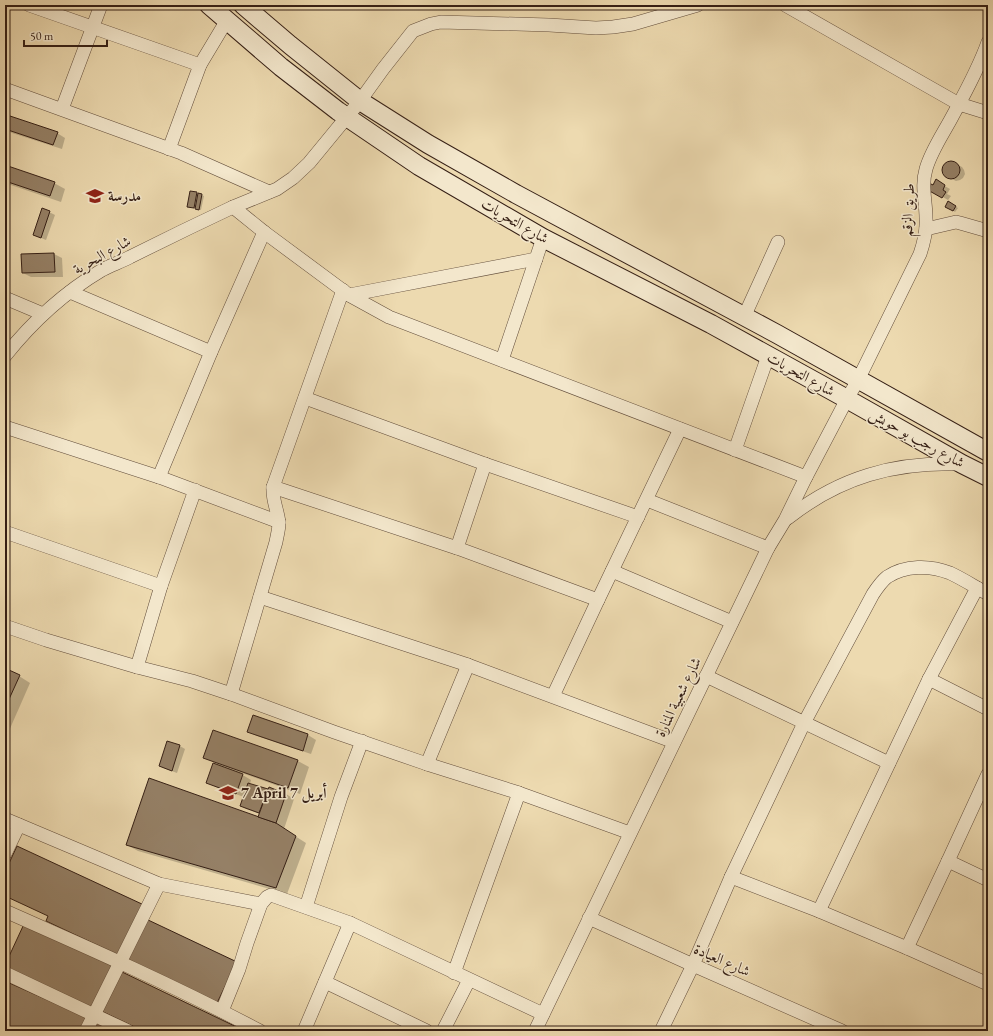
<svg xmlns="http://www.w3.org/2000/svg" width="993" height="1036" viewBox="0 0 993 1036" font-family="'EB Garamond',Amiri,serif">
  <style>
    .shadow { fill: #0003 }
    .building { fill: #958066; stroke: #351f15 }
    .lines { fill: none; stroke-linecap: round; stroke-linejoin: round }
    .street-casing { stroke: #634e3c; stroke-width: 14 }
    .secondary-casing { stroke: #351f15; stroke-width: 20 }
    .street { stroke: #f3e7cc; stroke-width: 13 }
    .secondary { stroke: #f3e7cc; stroke-width: 18 }
    .labels { text-anchor: middle; stroke-width: 3; stroke-linejoin: round; paint-order: stroke }
    .poi-label { font-size: 15px; font-weight: bold; fill: #351f15; stroke: #f3e7cc; text-anchor: start }
    .street-label { font-size: 15px; fill: #351f15; stroke: #f3e7cc }
  </style>
  <rect width="100%" height="100%" fill="#eddab0"/>
  <filter id="stains"><feTurbulence type="fractalNoise" baseFrequency=".005" numOctaves="4"/><feColorMatrix values="0 0 0 0 .2 0 0 0 0 .09 0 0 0 0 .02 0 0 0 .5 -.17"/></filter>
  <radialGradient id="worn" r=".72"><stop offset=".6" stop-color="#630" stop-opacity="0"/><stop offset="1" stop-color="#630" stop-opacity=".3"/></radialGradient>
  <g class="shadow">
    <path d="M 5,124 L 57,133 L 65,138 L 62,149 L 12,133 L 5,129 Z"/>
    <path d="M 948,162 L 952,162 L 962,167 L 964,170 L 965,174 L 963,178 L 960,180 L 956,181 L 946,176 L 944,173 L 943,169 L 945,165 Z"/>
    <path d="M 5,166 L 54,183 L 65,189 L 61,202 L 5,183 Z"/>
    <path d="M 936,181 L 950,189 L 947,194 L 951,196 L 948,200 L 927,188 L 933,187 Z"/>
    <path d="M 197,193 L 204,196 L 201,210 L 188,206 Z"/>
    <path d="M 949,203 L 958,208 L 955,212 L 946,206 Z"/>
    <path d="M 43,209 L 55,215 L 46,240 L 34,235 Z"/>
    <path d="M 54,254 L 62,258 L 63,277 L 31,277 L 23,273 Z"/>
    <path d="M 19,676 L 30,683 L 5,740 L 5,678 Z"/>
    <path d="M 254,717 L 308,735 L 316,740 L 311,754 L 257,736 L 249,732 Z"/>
    <path d="M 214,731 L 298,761 L 309,767 L 300,794 L 242,773 L 241,774 L 251,780 L 250,784 L 269,790 L 269,788 L 286,794 L 294,799 L 284,829 L 306,843 L 287,894 L 138,851 L 127,845 L 263,820 L 260,814 L 246,809 L 241,806 L 244,797 L 216,787 L 207,782 L 215,763 L 205,757 Z"/>
    <path d="M 168,743 L 180,746 L 185,749 L 177,773 L 166,769 L 160,766 Z"/>
    <path d="M 133,962 L 236,963 L 222,1005 Z"/>
  </g>
  <g class="building">
    <path d="M 7,115 L 58,132 L 53,145 L 5,129 L 5,121 Z"/>
    <circle cx="951" cy="170" r="9"/>
    <path d="M 5,165 L 55,182 L 50,196 L 5,181 Z"/>
    <path d="M 936,179 L 945,185 L 943,190 L 946,192 L 942,198 L 926,189 L 929,183 L 933,185 Z"/>
    <path d="M 190,191 L 197,192 L 194,208 L 187,207 Z"/>
    <path d="M 198,193 L 202,194 L 199,210 L 195,209 Z"/>
    <path d="M 948,201 L 956,206 L 953,211 L 945,207 Z"/>
    <path d="M 42,208 L 50,211 L 41,238 L 33,235 Z"/>
    <path d="M 54,253 L 55,272 L 22,273 L 21,254 Z"/>
    <path d="M 9,670 L 20,675 L 5,708 L 5,677 L 6,677 Z"/>
    <path d="M 253,715 L 308,734 L 303,751 L 247,732 Z"/>
    <path d="M 213,730 L 298,760 L 288,788 L 203,758 Z"/>
    <path d="M 167,741 L 180,745 L 172,771 L 159,766 Z"/>
    <path d="M 213,763 L 243,774 L 236,794 L 206,783 Z"/>
    <path d="M 149,778 L 276,823 L 296,836 L 276,888 L 126,845 Z"/>
    <path d="M 248,783 L 268,789 L 259,813 L 240,806 Z"/>
    <path d="M 269,787 L 286,794 L 276,823 L 258,817 Z"/>
    <path d="M 17,846 L 144,905 L 120,956 L 46,921 L 48,916 L 5,896 L 5,872 Z"/>
    <path d="M 146,919 L 237,962 L 217,1003 L 126,959 Z"/>
    <path d="M 24,924 L 112,965 L 92,1008 L 5,967 L 5,965 Z"/>
    <path d="M 120,971 L 245,1031 L 143,1031 L 101,1011 Z"/>
    <path d="M 5,981 L 88,1018 L 82,1031 L 5,1031 Z"/>
    <path d="M 96,1022 L 116,1031 L 92,1031 Z"/>
  </g>
  <g class="lines">
    <g class="street-casing">
      <g id="street">
        <path d="M 29,5 L 200,65"/>
        <path d="M 698,5 L 633,24 L 613,27 L 596,28 L 549,25 L 441,22 L 431,24 L 413,31 L 383,69 L 360,101 L 309,163 L 293,178 L 277,189 L 233,207 L 264,232 L 349,295 L 389,317 L 806,477"/>
        <path d="M 785,5 L 959,104 L 988,113"/>
        <path d="M 5,89 L 181,153 L 269,192"/>
        <path d="M 62,109 L 101,5"/>
        <path d="M 169,149 L 200,65 L 227,20"/>
        <path d="M 926,229 L 956,222 L 960,223 L 988,231"/>
        <path d="M 70,292 L 211,352"/>
        <path d="M 349,295 L 536,259"/>
        <path d="M 5,298 L 43,314"/>
        <path d="M 744,317 L 778,242"/>
        <path d="M 5,356 C 32,322 65,292 102,270 C 111,265 121,262 130,257 C 164,240 199,223 233,207"/>
        <path d="M 502,360 L 543,238"/>
        <path d="M 305,398 L 485,464 L 638,517"/>
        <path d="M 5,427 L 159,477 L 279,522"/>
        <path d="M 735,450 L 768,356"/>
        <path d="M 159,477 L 211,352 L 264,232"/>
        <path d="M 273,487 L 457,548 L 598,600"/>
        <path d="M 647,500 L 768,548"/>
        <path d="M 788,518 C 840,477 894,462 960,464"/>
        <path d="M 5,532 L 161,586"/>
        <path d="M 457,548 L 485,464"/>
        <path d="M 612,571 L 732,622"/>
        <path d="M 260,597 L 468,665 L 674,742"/>
        <path d="M 5,626 L 46,640 L 137,667 L 192,681 L 231,694 L 334,732 L 427,764 L 519,793 L 630,833"/>
        <path d="M 137,667 L 161,586 L 195,490"/>
        <path d="M 706,676 L 889,763"/>
        <path d="M 929,679 L 988,709"/>
        <path d="M 231,694 L 276,542 C 277,536 279,529 279,523 C 278,511 272,500 273,487 L 343,290"/>
        <path d="M 553,696 L 598,600 L 680,429"/>
        <path d="M 427,764 L 468,665"/>
        <path d="M 5,819 L 159,884 L 261,904"/>
        <path d="M 5,854 L 19,825"/>
        <path d="M 948,861 L 988,880"/>
        <path d="M 731,877 L 819,911 L 907,948 L 988,984"/>
        <path d="M 306,907 L 341,797 L 362,741"/>
        <path d="M 5,911 C 91,949 177,987 260,1031"/>
        <path d="M 819,911 L 929,679 L 977,588"/>
        <path d="M 589,918 L 693,965 L 842,1031"/>
        <path d="M 907,948 L 948,861 L 988,774"/>
        <path d="M 5,973 L 128,1031"/>
        <path d="M 454,973 L 519,793"/>
        <path d="M 325,982 L 427,1031"/>
        <path d="M 222,1011 L 239,969 L 247,943 L 261,904 L 267,897 L 271,895 L 350,923 L 543,1014"/>
        <path d="M 86,1031 L 159,884"/>
        <path d="M 304,1031 L 350,923"/>
        <path d="M 443,1031 L 469,980"/>
        <path d="M 535,1031 L 768,548 L 785,520 L 806,477 L 847,399 L 858,380 L 920,254 C 924,242 927,231 926,218 C 926,201 921,186 926,169 C 931,151 943,134 952,117 C 965,93 979,68 988,42"/>
        <path d="M 661,1031 L 693,965 L 731,877 L 804,723 L 873,594 C 877,588 882,581 887,577 C 905,565 930,565 950,573 C 963,579 975,587 988,594"/>
      </g>
    </g>
    <g class="secondary-casing">
      <g id="secondary">
        <path d="M 209,5 L 281,67 L 338,111 L 419,166 L 543,238 L 711,324 L 847,399 L 962,464 L 988,477"/>
        <path d="M 243,5 L 290,45 L 360,101 L 428,144 L 516,194 L 777,334 L 988,452"/>
      </g>
    </g>
    <use href="#street" class="street"/>
    <use href="#secondary" class="secondary"/>
  </g>
  <defs>
    <g id="school-bare" transform="scale(1.38)"><path d="M0-5L7-2L0 1L-7-2ZM-4 1L0 2.5L4 1V4Q0 6-4 4Z" fill="#8f2418" stroke="#f3e7cc" stroke-width="2.5" paint-order="stroke"/></g>
  </defs>
  <g fill-rule="evenodd">
    <use href="#school-bare" x="95" y="196"/>
    <use href="#school-bare" x="228" y="793"/>
  </g>
  <g class="labels">
    <g class="poi-label">
      <text x="108" y="201">مدرسة</text>
      <text x="241" y="798">7 April 7 أبريل</text>
    </g>
    <g class="street-label">
      <text transform="translate(908 210) rotate(-88)" y="5">طريق الزقم</text>
      <text transform="translate(515 221) rotate(30)" y="5">شارع التحريات</text>
      <text transform="translate(102 255) rotate(-29)" y="5">شارع البحرية</text>
      <text transform="translate(801 374) rotate(29)" y="5">شارع التحريات</text>
      <text transform="translate(917 438) rotate(29)" y="5">شارع رجب بو حويش</text>
      <text transform="translate(678 697) rotate(-64)" y="5">شارع شعبية المنارة</text>
      <text transform="translate(722 960) rotate(24)" y="5">شارع العيادة</text>
    </g>
  </g>
  <rect width="993" height="1036" fill="none" stroke="#eddab0" stroke-width="20"/>
  <rect x="6" y="6" width="981" height="1024" fill="none" stroke="#351f15" stroke-width="2"/>
  <rect x="10" y="10" width="973" height="1016" fill="none" stroke="#351f15"/>
  <path d="M24 40v6h83v-6" fill="none" stroke="#351f15" stroke-width="2"/>
  <text x="30" y="40" font-size="12" fill="#351f15" stroke="#f3e7cc" stroke-width="3" paint-order="stroke">50 m</text>
  <rect width="100%" height="100%" filter="url(#stains)"/>
  <rect width="100%" height="100%" fill="url(#worn)"/>
</svg>
